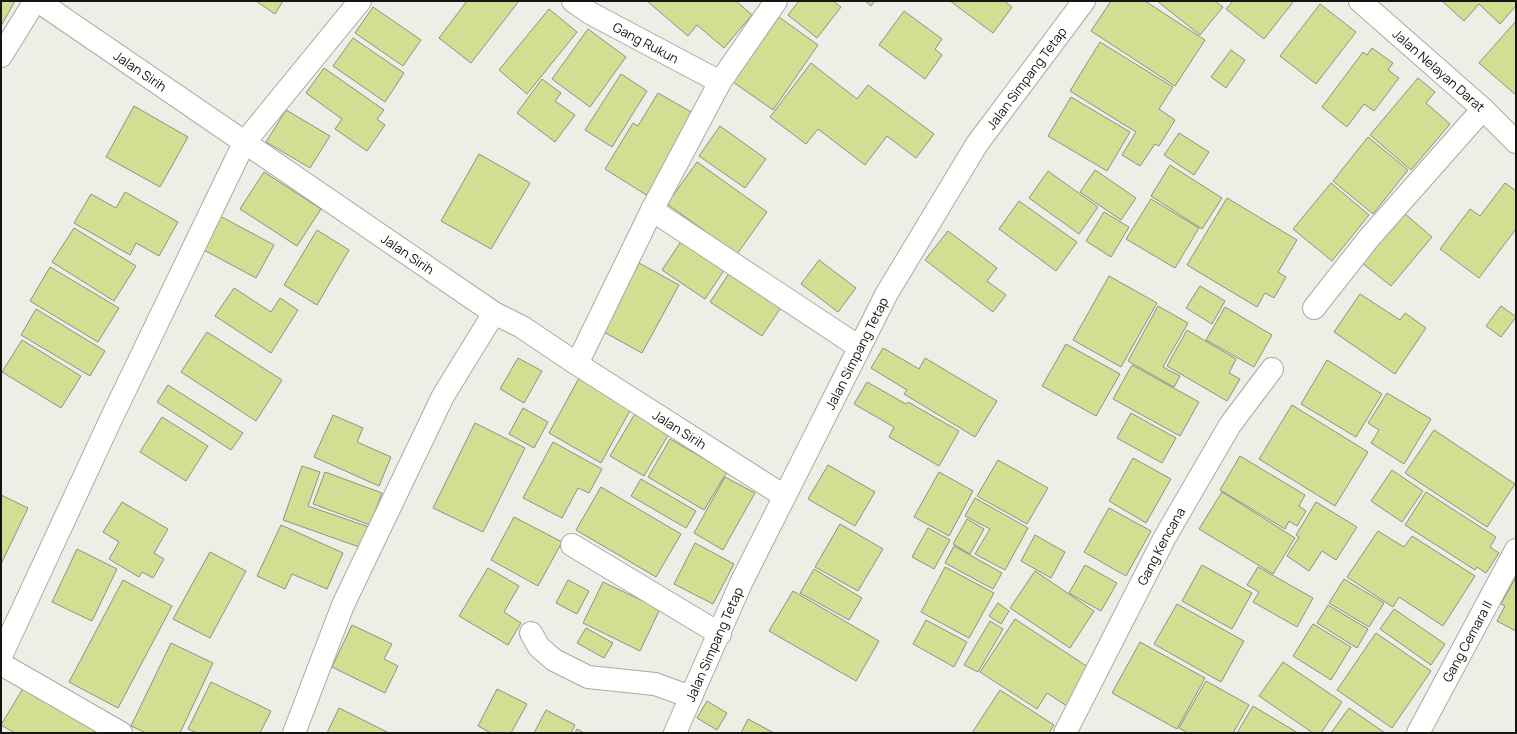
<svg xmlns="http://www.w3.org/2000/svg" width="1517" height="734" viewBox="0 0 1517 734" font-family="Manrope,sans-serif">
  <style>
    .building { fill: #d2df92; stroke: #8f9088 }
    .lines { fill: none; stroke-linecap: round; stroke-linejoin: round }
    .minor-casing { stroke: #a9aba3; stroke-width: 24 }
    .minor { stroke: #fff; stroke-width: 22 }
    .labels { text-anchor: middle; stroke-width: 3; stroke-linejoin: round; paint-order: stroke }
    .street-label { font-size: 13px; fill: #151612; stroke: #edefe6 }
  </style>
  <rect width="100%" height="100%" fill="#edefe6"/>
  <g class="building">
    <path d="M 1,1 L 15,1 L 1,26 Z"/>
    <path d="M 256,1 L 283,1 L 275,14 Z"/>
    <path d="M 467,1 L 519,1 L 471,63 L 439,38 Z"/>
    <path d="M 647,1 L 736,1 L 752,15 L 724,48 L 697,25 L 688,36 Z"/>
    <path d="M 799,1 L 833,1 L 841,7 L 817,38 L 788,15 Z"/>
    <path d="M 865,1 L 875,1 L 871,6 Z"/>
    <path d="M 950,1 L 1004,1 L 1012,7 L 993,33 Z"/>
    <path d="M 1111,1 L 1145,1 L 1205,40 L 1175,86 L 1091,31 Z"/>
    <path d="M 1157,1 L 1215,1 L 1223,7 L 1200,35 Z"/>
    <path d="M 1233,1 L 1294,1 L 1264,39 L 1226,9 Z"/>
    <path d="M 1442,1 L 1516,1 L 1516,6 L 1500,24 L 1479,4 L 1464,21 Z"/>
    <path d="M 1320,4 L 1356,32 L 1316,84 L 1280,56 Z"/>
    <path d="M 373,7 L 421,40 L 403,66 L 355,33 Z"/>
    <path d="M 549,9 L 577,32 L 527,94 L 499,70 Z"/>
    <path d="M 904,11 L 942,39 L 935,49 L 942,55 L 925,79 L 879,45 Z"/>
    <path d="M 779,17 L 818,45 L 773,110 L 733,82 Z"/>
    <path d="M 1516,21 L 1516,95 L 1479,63 Z"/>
    <path d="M 588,29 L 626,57 L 590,107 L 552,79 Z"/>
    <path d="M 353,38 L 404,73 L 385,102 L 333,66 Z"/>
    <path d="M 1100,42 L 1173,87 L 1159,109 L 1175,120 L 1159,146 L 1155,144 L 1140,166 L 1122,155 L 1136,132 L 1070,91 Z"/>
    <path d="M 1372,48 L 1393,63 L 1388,70 L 1399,78 L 1374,111 L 1364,104 L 1347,127 L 1322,107 L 1363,52 L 1367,55 Z"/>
    <path d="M 1231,50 L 1245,60 L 1226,88 L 1211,77 Z"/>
    <path d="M 811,63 L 857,99 L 868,85 L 934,134 L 916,158 L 887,136 L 865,165 L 818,129 L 806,144 L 770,117 Z"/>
    <path d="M 324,68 L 384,110 L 377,119 L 385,125 L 367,151 L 335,129 L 342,119 L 306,93 Z"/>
    <path d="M 621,74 L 647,91 L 612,147 L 585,130 Z"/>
    <path d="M 1418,78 L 1435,92 L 1426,103 L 1450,124 L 1411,170 L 1370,135 Z"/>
    <path d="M 542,79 L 561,93 L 555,101 L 575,115 L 555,142 L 517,113 Z"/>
    <path d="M 658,93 L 693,113 L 673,146 L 677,148 L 648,196 L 605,169 L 633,123 L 638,126 Z"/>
    <path d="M 1071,97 L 1130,132 L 1107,171 L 1048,136 Z"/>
    <path d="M 134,106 L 188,137 L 160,187 L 106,157 Z"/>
    <path d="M 286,110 L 330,136 L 310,168 L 266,142 Z"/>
    <path d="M 720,126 L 766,159 L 745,188 L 699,156 Z"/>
    <path d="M 1179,133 L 1209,152 L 1194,175 L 1164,155 Z"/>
    <path d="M 1368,137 L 1408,170 L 1373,214 L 1333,181 Z"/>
    <path d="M 479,154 L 530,183 L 491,249 L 441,221 Z"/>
    <path d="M 697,162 L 767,212 L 737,254 L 667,204 Z"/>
    <path d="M 1170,165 L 1222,198 L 1202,229 L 1151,196 Z"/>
    <path d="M 1095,170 L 1136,198 L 1121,220 L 1080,192 Z"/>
    <path d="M 1048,171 L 1098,207 L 1079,234 L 1029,198 Z"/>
    <path d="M 264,172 L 321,209 L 297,246 L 240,209 Z"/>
    <path d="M 1331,183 L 1369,215 L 1332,261 L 1293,229 Z"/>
    <path d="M 1505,183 L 1516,191 L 1516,229 L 1479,278 L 1440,249 L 1470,209 L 1480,216 Z"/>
    <path d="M 125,192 L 178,222 L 159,256 L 136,243 L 130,255 L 74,223 L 91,194 L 116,208 Z"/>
    <path d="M 1227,198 L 1297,240 L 1278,272 L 1286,277 L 1274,298 L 1265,293 L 1257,307 L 1187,265 Z"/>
    <path d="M 1151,199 L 1199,228 L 1175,268 L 1126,239 Z"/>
    <path d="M 1019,201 L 1077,242 L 1056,271 L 999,229 Z"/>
    <path d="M 1398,208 L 1432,237 L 1391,286 L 1357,259 Z"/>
    <path d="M 1104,212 L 1129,227 L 1111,257 L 1086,241 Z"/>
    <path d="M 220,216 L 274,245 L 256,278 L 202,249 Z"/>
    <path d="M 74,228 L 136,266 L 114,301 L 52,262 Z"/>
    <path d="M 317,230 L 349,250 L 317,305 L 284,285 Z"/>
    <path d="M 948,231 L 997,268 L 987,281 L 1006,295 L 993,312 L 925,260 Z"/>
    <path d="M 684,237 L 727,266 L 705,299 L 662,270 Z"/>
    <path d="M 819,260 L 856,288 L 838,312 L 801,284 Z"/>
    <path d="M 639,263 L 679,285 L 642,353 L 602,331 Z"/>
    <path d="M 50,267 L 119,308 L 98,342 L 30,301 Z"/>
    <path d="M 732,269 L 784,303 L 762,336 L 710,302 Z"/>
    <path d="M 1109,276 L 1157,303 L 1121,367 L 1073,340 Z"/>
    <path d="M 1200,286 L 1225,301 L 1212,324 L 1186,308 Z"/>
    <path d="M 234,288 L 271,312 L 280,298 L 298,310 L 271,353 L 215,316 Z"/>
    <path d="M 1360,294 L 1400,320 L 1405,313 L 1426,328 L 1395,374 L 1334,332 Z"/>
    <path d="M 1158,306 L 1188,323 L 1163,367 L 1180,376 L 1174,387 L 1128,361 Z"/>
    <path d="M 1501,306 L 1516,317 L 1501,337 L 1486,326 Z"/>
    <path d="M 1225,307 L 1272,335 L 1254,367 L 1206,340 Z"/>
    <path d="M 36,309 L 105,351 L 90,376 L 21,335 Z"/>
    <path d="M 1187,330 L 1236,359 L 1229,373 L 1240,379 L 1227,401 L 1167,366 Z"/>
    <path d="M 207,332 L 282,380 L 256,421 L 181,372 Z"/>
    <path d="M 22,340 L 81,376 L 61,408 L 2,372 Z"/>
    <path d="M 1066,344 L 1120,374 L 1096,416 L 1042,386 Z"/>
    <path d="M 883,348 L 919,369 L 925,358 L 997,401 L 975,437 L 904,394 L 907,390 L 871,368 Z"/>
    <path d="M 518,358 L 542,371 L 524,403 L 500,389 Z"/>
    <path d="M 1327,360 L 1382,394 L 1356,437 L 1301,404 Z"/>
    <path d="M 1132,365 L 1199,402 L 1180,436 L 1113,399 Z"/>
    <path d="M 579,378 L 632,407 L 601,463 L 549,433 Z"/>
    <path d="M 867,382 L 906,404 L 908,402 L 959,431 L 939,466 L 889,437 L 894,427 L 854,404 Z"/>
    <path d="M 168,385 L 243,433 L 231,450 L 157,402 Z"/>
    <path d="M 1387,393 L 1431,419 L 1404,464 L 1371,443 L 1379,430 L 1368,423 Z"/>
    <path d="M 1292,405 L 1368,452 L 1335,506 L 1259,459 Z"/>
    <path d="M 523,408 L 548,422 L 534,448 L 509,434 Z"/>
    <path d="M 636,412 L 670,432 L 644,476 L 610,456 Z"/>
    <path d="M 1131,413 L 1176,438 L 1162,463 L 1117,438 Z"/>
    <path d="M 333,415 L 363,428 L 357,442 L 391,457 L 379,486 L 314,457 Z"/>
    <path d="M 162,417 L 208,446 L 186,481 L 140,452 Z"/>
    <path d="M 475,423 L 525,448 L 483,532 L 433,508 Z"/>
    <path d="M 1434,430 L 1515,484 L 1487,527 L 1405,473 Z"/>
    <path d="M 670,439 L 727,472 L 704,510 L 648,477 Z"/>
    <path d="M 553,442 L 602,469 L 589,493 L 578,488 L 562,518 L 523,498 Z"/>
    <path d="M 1240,456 L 1305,495 L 1299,506 L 1306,511 L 1297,526 L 1289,521 L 1285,529 L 1220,490 Z"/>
    <path d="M 1133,458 L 1171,479 L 1146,523 L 1109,501 Z"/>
    <path d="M 998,460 L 1048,488 L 1027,524 L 977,496 Z"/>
    <path d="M 828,465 L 875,492 L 855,526 L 808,499 Z"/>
    <path d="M 302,466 L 320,472 L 308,506 L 369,527 L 362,548 L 283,520 Z"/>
    <path d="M 1392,470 L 1423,491 L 1402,522 L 1371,501 Z"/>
    <path d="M 325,472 L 382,493 L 370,525 L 313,504 Z"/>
    <path d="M 939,472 L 973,491 L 949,536 L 914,517 Z"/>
    <path d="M 725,477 L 755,493 L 723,550 L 694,533 Z"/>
    <path d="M 641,479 L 696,511 L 686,528 L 631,496 Z"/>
    <path d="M 601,487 L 681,534 L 656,577 L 576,530 Z"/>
    <path d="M 1222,492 L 1295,538 L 1273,574 L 1199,529 Z"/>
    <path d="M 1426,492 L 1496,537 L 1490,547 L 1499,553 L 1486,573 L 1477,567 L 1475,570 L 1405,525 Z"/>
    <path d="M 1,495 L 28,508 L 1,564 Z"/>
    <path d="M 975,498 L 1028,528 L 1005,570 L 975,554 L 990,529 L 965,516 Z"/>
    <path d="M 122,502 L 168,529 L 154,553 L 164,559 L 153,578 L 142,572 L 139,577 L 109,559 L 119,542 L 103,532 Z"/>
    <path d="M 1316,502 L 1357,527 L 1336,560 L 1322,551 L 1309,571 L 1287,556 L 1299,537 L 1296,535 Z"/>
    <path d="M 1109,508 L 1151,531 L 1126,576 L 1084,552 Z"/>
    <path d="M 514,517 L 562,542 L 538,586 L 491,560 Z"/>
    <path d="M 967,519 L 984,529 L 970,554 L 953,544 Z"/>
    <path d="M 840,524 L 883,549 L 858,591 L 815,567 Z"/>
    <path d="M 281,525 L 343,553 L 327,589 L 292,574 L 285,589 L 257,576 Z"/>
    <path d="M 928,528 L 950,540 L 934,569 L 912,557 Z"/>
    <path d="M 1378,531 L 1404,547 L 1412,536 L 1475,576 L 1443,626 L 1399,597 L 1393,607 L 1347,577 Z"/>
    <path d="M 1035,535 L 1065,552 L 1051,578 L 1021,561 Z"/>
    <path d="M 695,543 L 734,564 L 713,604 L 674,584 Z"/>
    <path d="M 954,546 L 1002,573 L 993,589 L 945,563 Z"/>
    <path d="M 77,549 L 117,569 L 92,621 L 52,602 Z"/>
    <path d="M 210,552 L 246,571 L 210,638 L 173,619 Z"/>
    <path d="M 1085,565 L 1117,583 L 1101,611 L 1069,593 Z"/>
    <path d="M 1202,565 L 1252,593 L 1232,629 L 1182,601 Z"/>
    <path d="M 945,567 L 994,593 L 969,638 L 921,612 Z"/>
    <path d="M 1258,567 L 1313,598 L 1297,627 L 1253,602 L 1259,592 L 1247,585 Z"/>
    <path d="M 488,568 L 519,586 L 504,612 L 521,623 L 508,645 L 459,616 Z"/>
    <path d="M 814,569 L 862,598 L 849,620 L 800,593 Z"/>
    <path d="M 1035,571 L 1094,611 L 1070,648 L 1010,608 Z"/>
    <path d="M 1516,577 L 1516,631 L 1497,621 L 1505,606 L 1501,604 Z"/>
    <path d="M 1344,579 L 1384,603 L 1369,627 L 1329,603 Z"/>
    <path d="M 123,580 L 172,606 L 118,708 L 69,682 Z"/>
    <path d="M 568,580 L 589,591 L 577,614 L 556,603 Z"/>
    <path d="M 603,582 L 660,609 L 640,651 L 583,623 Z"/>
    <path d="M 793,591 L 879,641 L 856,681 L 769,631 Z"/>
    <path d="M 998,603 L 1009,611 L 1001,624 L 989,616 Z"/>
    <path d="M 1177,604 L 1244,641 L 1221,682 L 1154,644 Z"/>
    <path d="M 1328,605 L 1368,629 L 1357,648 L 1317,623 Z"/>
    <path d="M 1394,609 L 1445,644 L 1431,665 L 1380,629 Z"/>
    <path d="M 1015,619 L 1094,671 L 1070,708 L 1047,693 L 1037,709 L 980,672 Z"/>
    <path d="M 926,620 L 967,642 L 954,667 L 913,644 Z"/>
    <path d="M 990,621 L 1003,629 L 978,672 L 964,665 Z"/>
    <path d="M 1313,624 L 1351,647 L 1331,680 L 1293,656 Z"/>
    <path d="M 352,625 L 392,644 L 384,659 L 398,666 L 385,693 L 332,667 Z"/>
    <path d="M 586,628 L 613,643 L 604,658 L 577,643 Z"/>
    <path d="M 1376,633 L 1431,671 L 1392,728 L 1337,690 Z"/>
    <path d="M 1140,642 L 1205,678 L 1177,729 L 1112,693 Z"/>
    <path d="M 171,643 L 213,663 L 180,733 L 146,733 L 131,726 Z"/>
    <path d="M 1283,662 L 1342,702 L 1321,733 L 1313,733 L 1259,696 Z"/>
    <path d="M 1206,681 L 1249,705 L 1233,733 L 1188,733 L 1179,728 Z"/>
    <path d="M 211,682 L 271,711 L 260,733 L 197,733 L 188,729 Z"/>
    <path d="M 25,685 L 106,733 L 15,733 L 1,725 Z"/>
    <path d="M 497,689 L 527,704 L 511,733 L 491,733 L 478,726 Z"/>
    <path d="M 1000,690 L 1054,725 L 1049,733 L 972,733 Z"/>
    <path d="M 707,701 L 727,713 L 717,730 L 697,718 Z"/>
    <path d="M 1253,706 L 1298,733 L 1237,733 Z"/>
    <path d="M 339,708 L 389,733 L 327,733 Z"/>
    <path d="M 1349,708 L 1385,733 L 1331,733 Z"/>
    <path d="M 546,710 L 575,725 L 571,733 L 534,733 Z"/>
    <path d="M 748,719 L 774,733 L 741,733 Z"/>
    <path d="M 577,729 L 584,733 L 575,733 Z"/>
  </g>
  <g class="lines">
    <g class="minor-casing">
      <g id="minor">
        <path id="s1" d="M 38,1 L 494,313 L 522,327 L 577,364 L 784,496"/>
        <path id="s2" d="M 573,1 L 590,13 L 720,82"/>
        <path id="s3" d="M 1360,1 L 1483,109 L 1516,142"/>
        <path d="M 1,56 L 35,1"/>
        <path d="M 652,210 L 859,347"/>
        <path d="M 1314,308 L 1369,238 L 1483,109"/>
        <path d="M 577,364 L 652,210 L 720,82 L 776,1"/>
        <path d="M 572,545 L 720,634"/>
        <path d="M 531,633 L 539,647 L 554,660 L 588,677 L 655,684 L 691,697"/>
        <path d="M 1,656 L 111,419 L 244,143 L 360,1"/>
        <path d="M 1,664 L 121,733"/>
        <path d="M 294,733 L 343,605 L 443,396 L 494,313"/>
        <path id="s4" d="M 675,733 L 741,583 L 887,293 L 977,144 L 1084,1"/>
        <path id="s5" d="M 1065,733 L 1165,537 L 1230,425 L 1272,369"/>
        <path id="s6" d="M 1418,733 L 1516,550"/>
      </g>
    </g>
    <use href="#minor" class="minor"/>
  </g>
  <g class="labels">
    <g class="street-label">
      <text dy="5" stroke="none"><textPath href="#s2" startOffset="84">Gang Rukun</textPath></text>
      <text dy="5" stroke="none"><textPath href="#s1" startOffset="124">Jalan Sirih</textPath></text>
      <text dy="5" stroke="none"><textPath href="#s3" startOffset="105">Jalan Nelayan Darat</textPath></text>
      <text dy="5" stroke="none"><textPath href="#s4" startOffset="745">Jalan Simpang Tetap</textPath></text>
      <text dy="5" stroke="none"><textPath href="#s1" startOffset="448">Jalan Sirih</textPath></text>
      <text dy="5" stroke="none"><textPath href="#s4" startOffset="421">Jalan Simpang Tetap</textPath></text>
      <text dy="5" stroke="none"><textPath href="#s1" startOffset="772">Jalan Sirih</textPath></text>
      <text dy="5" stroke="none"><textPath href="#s5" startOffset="210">Gang Kencana</textPath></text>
      <text dy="5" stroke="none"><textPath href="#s6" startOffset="104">Gang Cemara II</textPath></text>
      <text dy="5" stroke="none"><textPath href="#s4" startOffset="97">Jalan Simpang Tetap</textPath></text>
    </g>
  </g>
  <rect width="1517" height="734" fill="none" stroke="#151612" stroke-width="4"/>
</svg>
